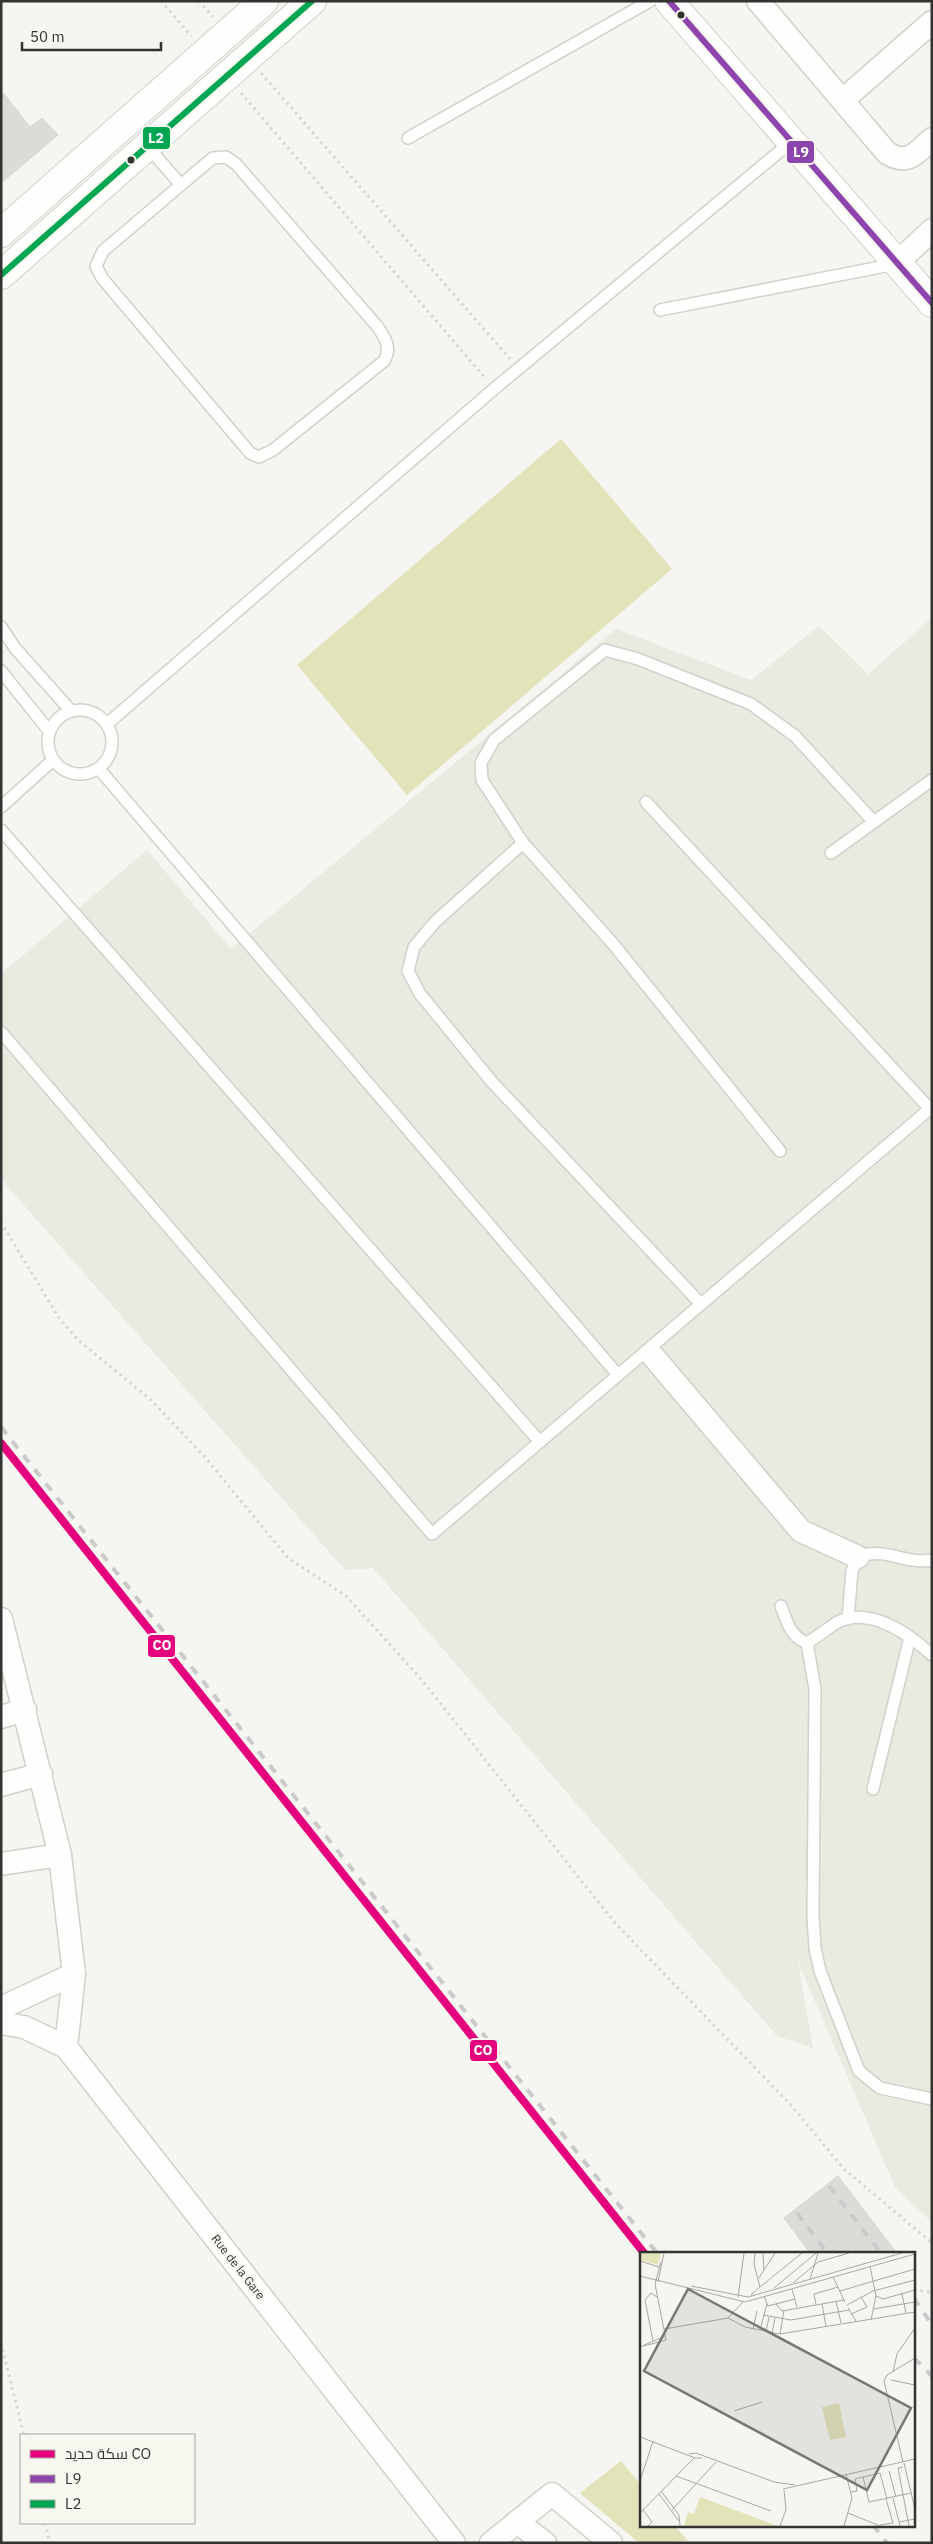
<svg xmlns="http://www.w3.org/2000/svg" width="933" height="2544" viewBox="0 0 933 2544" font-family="'IBM Plex Sans',Cairo,sans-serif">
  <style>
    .built { fill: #e9eae0 }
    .green { fill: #e2e3b9 }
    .building { fill: #dbdbd8; stroke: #d6d6d3 }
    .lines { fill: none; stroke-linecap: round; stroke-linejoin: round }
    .lane-casing { stroke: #d0d0cc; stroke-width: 14 }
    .street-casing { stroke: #d0d0cc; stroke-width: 25 }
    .secondary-casing { stroke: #d0d0cc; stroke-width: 30 }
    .path { stroke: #d6d6d5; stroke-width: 3; stroke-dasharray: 2.5 4; stroke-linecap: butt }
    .lane { stroke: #fefefd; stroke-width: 11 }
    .street { stroke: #fefefd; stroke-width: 22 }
    .secondary { stroke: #fefefd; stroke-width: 28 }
    .rail { stroke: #cacaca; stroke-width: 4; stroke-dasharray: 9 9; stroke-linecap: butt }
    .bus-1-casing { stroke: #f7f7ef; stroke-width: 10 }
    .bus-2-casing { stroke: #f7f7ef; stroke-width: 10 }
    .bus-1 { stroke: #8e44ad; stroke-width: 6 }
    .bus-2 { stroke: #00a651; stroke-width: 6 }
    .rail-1-casing { stroke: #f7f7ef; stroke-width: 11 }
    .rail-1 { stroke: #e5007d; stroke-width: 8 }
    .bus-dot { fill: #333431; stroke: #f7f7ef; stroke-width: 2 }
    .labels { text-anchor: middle; stroke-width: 5; stroke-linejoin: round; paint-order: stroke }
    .street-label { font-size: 12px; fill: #333431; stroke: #f7f7ef }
    .inset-road { fill: none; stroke: #a7a8a4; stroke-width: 1 }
    .view { fill: #777874; fill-opacity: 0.15; stroke: #777874; stroke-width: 2.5 }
    .inset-edge { fill: none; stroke: #333431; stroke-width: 2.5 }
    .line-badge { stroke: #f7f7ef; stroke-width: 2 }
    .badge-label { font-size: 14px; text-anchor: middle; font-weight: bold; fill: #fff }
  </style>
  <rect width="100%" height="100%" fill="#f5f5f1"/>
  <path class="built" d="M 932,618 L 932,2222 L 895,2187 L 798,1962 L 813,2048 L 777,2036 L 373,1568 L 345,1570 L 1,1179 L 1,974 L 147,850 L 231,949 L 616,629 L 751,680 L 819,626 L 868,674 Z"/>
  <g class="green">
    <path d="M 561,439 L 672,569 L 407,795 L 297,665 Z"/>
    <path d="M 621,2461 L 642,2486 L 642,2525 L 674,2525 L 688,2541 L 639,2543 L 580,2493 Z"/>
  </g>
  <g class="building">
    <path d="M 1,90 L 30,127 L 42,118 L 58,135 L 1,183 Z"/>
    <path d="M 838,2176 L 895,2251 L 893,2253 L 810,2253 L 784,2218 Z"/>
  </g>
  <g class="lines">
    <g class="lane-casing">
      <g id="lane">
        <path d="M 408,138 L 650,1"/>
        <path d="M 148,147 L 181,185"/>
        <path d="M 226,157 L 236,164 L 377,326 C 385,337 392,348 384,361 L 273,450 L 259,457 L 250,453 L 102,278 L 96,266 L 103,251 L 202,167 L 213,158 Z"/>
        <path d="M 660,310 L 896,264"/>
        <path d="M 1,627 L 15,648 L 71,711"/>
        <path d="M 1,671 L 49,731"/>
        <circle cx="80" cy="742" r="32"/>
        <path d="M 107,724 L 494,389 L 791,142"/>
        <path d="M 99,769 L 618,1375"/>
        <path d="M 646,802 L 930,1109"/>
        <path d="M 1,807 L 53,760"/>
        <path d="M 1,830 L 540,1442"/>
        <path d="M 523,843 L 435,922 L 414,947 L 408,971 L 420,994 L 492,1082 L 701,1304"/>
        <path d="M 831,853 L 932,780"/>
        <path d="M 1,1032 L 432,1534 L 932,1107"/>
        <path d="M 780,1151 L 614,945 L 523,843 L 482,780 L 481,763 L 494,740 L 605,650 L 638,659 L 751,704 L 795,736 L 874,822"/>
        <path d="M 781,1606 C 787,1622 790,1636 807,1643"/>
        <path d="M 848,1619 L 852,1571 L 858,1557 C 884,1546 905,1565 932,1560"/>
        <path d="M 807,1643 L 815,1689 L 813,1916 L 815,1948 L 820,1971 L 859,2071 L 880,2088 L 932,2099"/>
        <path d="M 807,1643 C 817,1637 827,1629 836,1623 C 869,1605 909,1634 932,1655"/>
        <path d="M 873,1789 L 910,1637"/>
      </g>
    </g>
    <g class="street-casing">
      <g id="street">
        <path d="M 758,1 L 887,153 C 908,166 916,153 932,139"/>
        <path d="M 843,100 L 932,22"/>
        <path d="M 897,263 L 932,230"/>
        <path d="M 652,1355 L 801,1531 L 858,1557"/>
        <path d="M 1,1619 L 60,1855 L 74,1974 L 66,2047"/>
        <path d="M 1,1717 L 25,1710"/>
        <path d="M 1,1785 L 41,1774"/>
        <path d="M 1,1864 L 60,1855"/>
        <path d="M 1,2008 L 74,1974"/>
        <path d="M 1,2023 L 24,2027 L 66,2047 L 454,2543"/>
        <path d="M 517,2522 L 545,2543"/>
        <path d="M 491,2543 L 552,2494 L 611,2543"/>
      </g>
    </g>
    <g class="secondary-casing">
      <g id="secondary">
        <path d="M 669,1 L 932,303"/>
        <path d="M 1,233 L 264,1"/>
        <path d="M 1,275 L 312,1"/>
      </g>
    </g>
    <g class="path">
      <path d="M 161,1 L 191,36"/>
      <path d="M 199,1 L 213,17"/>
      <path d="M 261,73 L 510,359"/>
      <path d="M 241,93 L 486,379"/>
      <path d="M 1,1222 L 59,1318 L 78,1340 L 150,1399 L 204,1456 L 288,1558 L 346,1596 L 421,1679 L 615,1923 L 790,2104 L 844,2169 L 932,2243"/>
      <path d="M 914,2290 L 932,2292"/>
      <path d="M 1,2343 L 24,2435"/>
      <path d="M 45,2523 L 50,2543"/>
    </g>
    <use href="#lane" class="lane"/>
    <use href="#street" class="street"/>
    <use href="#secondary" class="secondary"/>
    <g class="rail">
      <path d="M 1,1427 L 657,2253"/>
      <path d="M 829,2186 L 881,2253"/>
      <path d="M 797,2213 L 827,2253"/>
      <path d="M 914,2298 L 932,2325"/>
      <path d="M 914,2358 L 932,2376"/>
      <path d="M 873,2525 L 887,2543"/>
    </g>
    <g class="bus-1-casing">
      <path id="bus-1" d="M 669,1 L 932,303"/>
    </g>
    <g class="bus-2-casing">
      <path id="bus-2" d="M 1,275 L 312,1"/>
    </g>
    <use href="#bus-1" class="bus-1"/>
    <use href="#bus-2" class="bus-2"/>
    <g class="rail-1-casing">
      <path id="rail-1" d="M 1,1443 L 644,2253"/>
    </g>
    <use href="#rail-1" class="rail-1"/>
  </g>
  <g class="bus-dot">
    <circle cx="681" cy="15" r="4.5"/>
    <circle cx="131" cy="160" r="4.5"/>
  </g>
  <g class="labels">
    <g class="street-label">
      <text transform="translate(238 2267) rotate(52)" y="4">Rue de la Gare</text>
    </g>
  </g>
  <g transform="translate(640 2252)">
    <rect width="275" height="275" fill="#f5f5f1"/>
    <path d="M 0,1 L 21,1 L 18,13 L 0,8 ZM 199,151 L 206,185 L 190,188 L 182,155 ZM 60,245 L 138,274 L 44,274 L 48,260 L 54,262 Z" fill="#e2e3b9"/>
    <path class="inset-road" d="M 123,1 L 124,18M 0,9 L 19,15M 230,14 L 236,44 L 231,68M 0,24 L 105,50 L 275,2M 193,25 L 205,50M 119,26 L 135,1M 170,27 L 178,1M 18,30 L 24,1M 153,31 L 178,10 L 209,1M 51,34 L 108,45 L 262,1M 120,35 L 162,1M 134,36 L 176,1M 152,37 L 157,55M 200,39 L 275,17M 262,42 L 266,61M 111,43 L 120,35 L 114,12 L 115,1M 124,44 L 128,54 L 155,47M 236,44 L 243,47 L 275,38M 98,45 L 104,1M 196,49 L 201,71M 136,52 L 142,59 L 204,48M 176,52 L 174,42 L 198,35M 182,52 L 186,74M 207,53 L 233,39 L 275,28M 208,56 L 216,69M 233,57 L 275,50M 211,62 L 227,55 L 221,45M 123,63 L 151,68 L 209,58M 88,66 L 105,75 L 140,82 L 275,60M 24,77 L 88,66 L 103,50M 113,77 L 117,59M 120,78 L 127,52M 126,80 L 129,65M 132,81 L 135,66M 140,82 L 144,58M 13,89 L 5,48 L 11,41 L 17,45M 4,94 L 26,88 L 15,32 L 21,10M 0,95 L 25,84M 253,120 L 257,102 L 275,76M 251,128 L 275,133M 94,159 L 122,150M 0,185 L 55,206 L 62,206M 49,202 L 56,201 L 134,230 L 155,233M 263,210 L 244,129 L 247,123 L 275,106M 264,211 L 275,257M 263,215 L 258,216 L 269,274M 249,219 L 256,245M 36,224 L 131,259M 223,225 L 229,250 L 271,241M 0,229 L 13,189M 143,237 L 275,207M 21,239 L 39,263 L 40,274M 211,240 L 217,239 L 215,227 L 240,221 L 247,247M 19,242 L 39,269M 253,246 L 260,274M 3,258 L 12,270 L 8,274M 32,258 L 76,210M 0,261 L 54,206M 208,261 L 240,274M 259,270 L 275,267M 240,273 L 253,271 L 246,247M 140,274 L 146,258 L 144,238M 204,274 L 212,246 L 206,222"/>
    <path class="view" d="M 48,37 L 271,156 L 227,238 L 4,119 Z"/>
    <rect width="275" height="275" class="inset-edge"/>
  </g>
  <g class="line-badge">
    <rect x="142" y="126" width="29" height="24" rx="5" fill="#00a651"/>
    <rect x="786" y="140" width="29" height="24" rx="5" fill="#8e44ad"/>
    <rect x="147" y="1634" width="29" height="24" rx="5" fill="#e5007d"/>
    <rect x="469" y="2039" width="29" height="23" rx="5" fill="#e5007d"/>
  </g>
  <g class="badge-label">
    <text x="156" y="143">L2</text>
    <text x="801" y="157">L9</text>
    <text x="162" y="1650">CO</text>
    <text x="483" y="2055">CO</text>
  </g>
  <rect width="933" height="2544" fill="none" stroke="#333431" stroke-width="5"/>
  <rect x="20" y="2434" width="175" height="90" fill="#f7f7ef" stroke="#a9a9a3"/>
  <rect x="30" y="2450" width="25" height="8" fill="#e5007d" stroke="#a9a9a3"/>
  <text x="65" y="2459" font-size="15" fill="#333431">سكة حديد CO</text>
  <rect x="30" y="2475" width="25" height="8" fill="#8e44ad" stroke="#a9a9a3"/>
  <text x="65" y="2484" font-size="15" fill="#333431">L9</text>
  <rect x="30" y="2500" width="25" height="8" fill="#00a651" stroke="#a9a9a3"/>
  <text x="65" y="2509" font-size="15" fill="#333431">L2</text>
  <path d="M22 42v8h139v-8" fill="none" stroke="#333431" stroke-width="2.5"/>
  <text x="30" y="42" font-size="15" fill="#333431" stroke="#f7f7ef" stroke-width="4" paint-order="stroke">50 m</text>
</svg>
